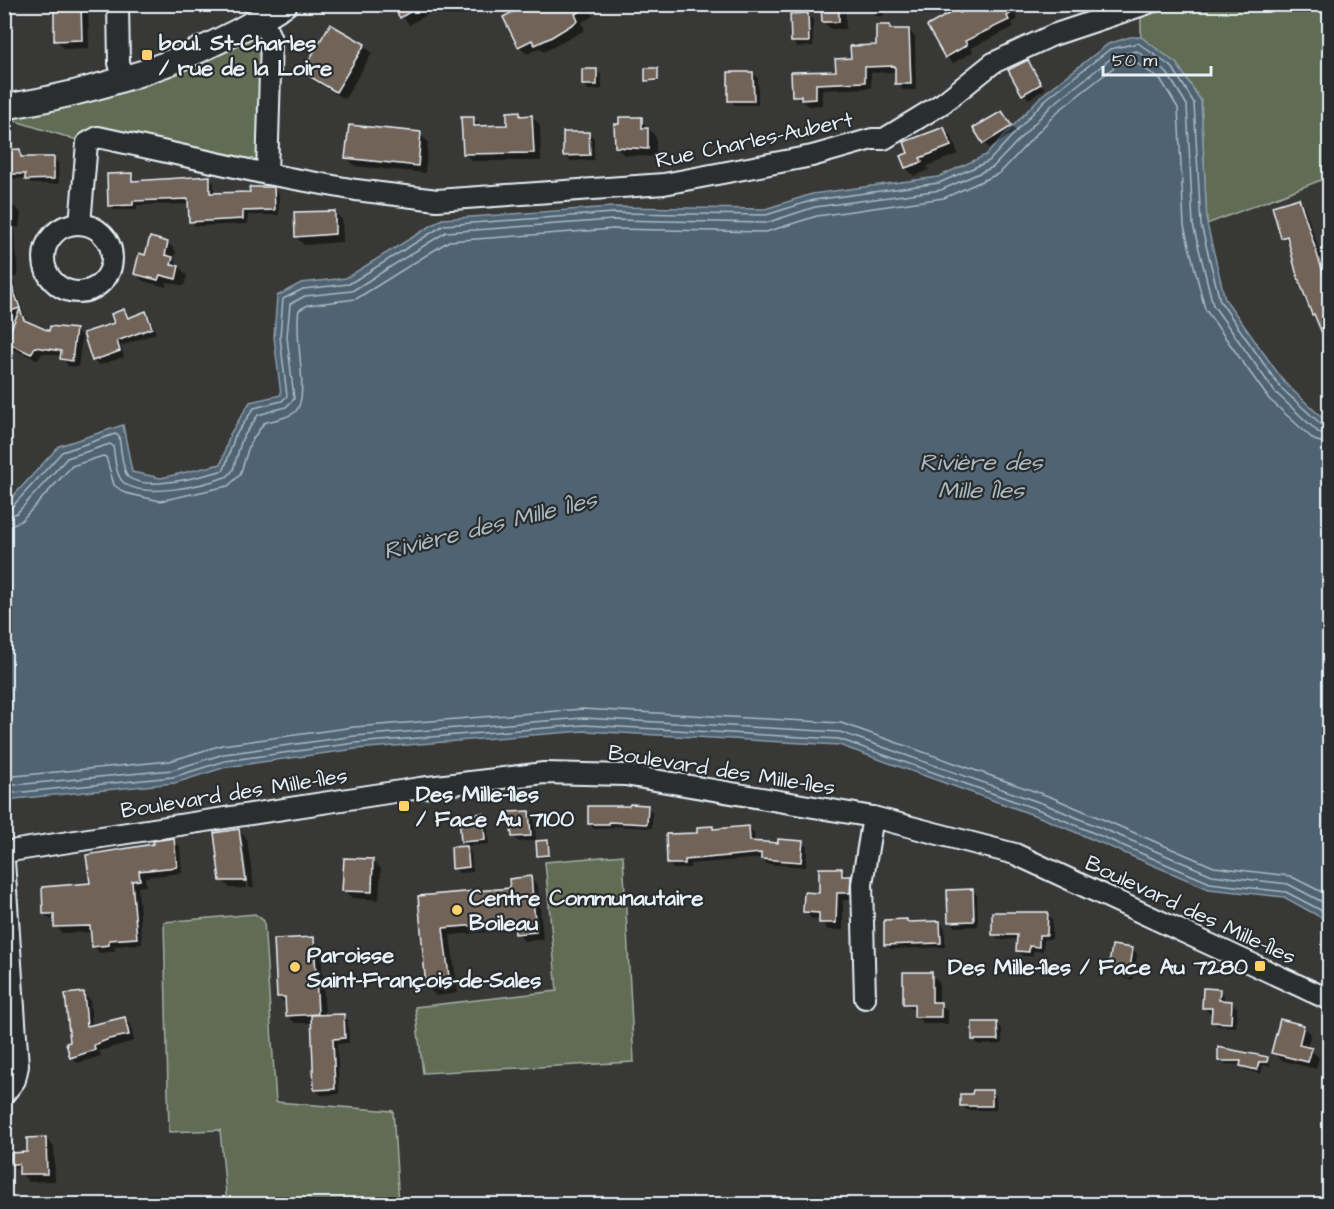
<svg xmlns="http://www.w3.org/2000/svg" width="1334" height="1209" viewBox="0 0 1334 1209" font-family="'Architects Daughter',sans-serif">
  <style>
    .green { fill: #616c53; stroke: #a4aea6; stroke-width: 1.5 }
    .water { fill: #4f6473; stroke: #8c9ca8; stroke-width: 1.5 }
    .shadow { fill: #0007; fill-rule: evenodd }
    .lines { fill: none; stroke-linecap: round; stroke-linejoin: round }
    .shore { stroke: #abb9c3; stroke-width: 1.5 }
    .building { fill: #726358; stroke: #e8f1f8; stroke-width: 1.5 }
    .minor-casing { stroke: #e8f1f8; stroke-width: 24 }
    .major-casing { stroke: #e8f1f8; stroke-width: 28 }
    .minor { stroke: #2a2d2e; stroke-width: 20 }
    .major { stroke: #2a2d2e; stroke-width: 24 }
    .poi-dot { fill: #ffd166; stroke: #2a2d2e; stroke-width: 2 }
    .labels { text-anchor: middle; stroke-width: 4.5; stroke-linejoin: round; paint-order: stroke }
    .poi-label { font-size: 22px; font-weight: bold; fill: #e8f1f8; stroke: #2a2d2e; text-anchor: start }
    .street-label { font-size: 22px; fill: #e8f1f8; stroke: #2a2d2e }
    .water-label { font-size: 24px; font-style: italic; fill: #abb9c3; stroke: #2a2d2e }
  </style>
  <rect width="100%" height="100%" fill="#383836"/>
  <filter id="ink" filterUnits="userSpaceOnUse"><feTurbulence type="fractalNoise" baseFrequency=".0167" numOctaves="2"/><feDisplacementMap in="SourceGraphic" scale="12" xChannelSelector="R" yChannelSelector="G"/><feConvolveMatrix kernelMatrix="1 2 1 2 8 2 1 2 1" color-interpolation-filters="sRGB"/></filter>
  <g filter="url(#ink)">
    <g class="green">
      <path d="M 1193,5 L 1329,5 L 1329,177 L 1207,224 L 1201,101 L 1177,64 L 1141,37 L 1141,16 Z"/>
      <path d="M 262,19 L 267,174 L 87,143 L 5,118 Z"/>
      <path d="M 623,855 L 634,1062 L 423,1073 L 415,1007 L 557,991 L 545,862 Z"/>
      <path d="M 255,914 L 264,921 L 276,1102 L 393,1111 L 399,1204 L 227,1204 L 220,1130 L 169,1132 L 164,922 Z"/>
    </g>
    <path class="water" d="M 1130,37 L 1141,37 L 1177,64 L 1201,101 L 1207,224 L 1225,299 L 1285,383 L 1329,424 L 1329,922 L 1284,897 L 1209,889 L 1042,818 L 839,745 L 584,731 L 356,749 L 226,767 L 175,783 L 5,800 L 5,505 L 59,446 L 123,425 L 132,472 L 161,478 L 221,464 L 230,434 L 250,402 L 281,395 L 274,337 L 277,296 L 301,283 L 346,278 L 442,219 L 612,207 L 765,209 L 812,194 L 938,177 L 986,155 L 1041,96 L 1108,44 Z"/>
    <g class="shadow">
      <path d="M 55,4 L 88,4 L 89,48 L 64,49 L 56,40 Z"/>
      <path d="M 160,4 L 200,4 L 200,5 L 161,6 Z"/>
      <path d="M 394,4 L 445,4 L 409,25 Z"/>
      <path d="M 587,4 L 593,16 L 582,22 L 585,30 L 544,52 L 539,48 L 527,54 L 519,46 Z"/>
      <path d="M 823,4 L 845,4 L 846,29 L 831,29 L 823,22 Z"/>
      <path d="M 871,4 L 884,4 L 884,16 L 874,16 Z"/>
      <path d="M 978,4 L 1010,4 L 1018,19 L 1012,23 L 1014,27 L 971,48 L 973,52 L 953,63 L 946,57 L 961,14 Z"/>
      <path d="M 1039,4 L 1067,4 L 1046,11 Z"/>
      <path d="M 808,15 L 813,20 L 813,46 L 797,47 L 792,41 Z"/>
      <path d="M 889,26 L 894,31 L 909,30 L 915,37 L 916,90 L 903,90 L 897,83 L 896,72 L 871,73 L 871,88 L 822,90 L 822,105 L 809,106 L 793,95 L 837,73 L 852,59 L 878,47 Z"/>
      <path d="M 364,45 L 372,53 L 345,99 L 312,80 L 304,72 Z"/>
      <path d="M 1027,62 L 1045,89 L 1029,99 L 1024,94 Z"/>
      <path d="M 596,70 L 601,75 L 602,89 L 589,90 L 584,85 Z"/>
      <path d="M 657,70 L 659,82 L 649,82 L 647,80 Z"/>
      <path d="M 753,73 L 758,78 L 758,105 L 735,105 L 730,100 Z"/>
      <path d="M 519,113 L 523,117 L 532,117 L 540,125 L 541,161 L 472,161 L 464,153 L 473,118 L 482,127 L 509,126 Z"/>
      <path d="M 1002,113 L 1016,132 L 989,148 L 984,143 Z"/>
      <path d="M 641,119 L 656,137 L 656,157 L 624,155 L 616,147 Z"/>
      <path d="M 944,129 L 952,137 L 958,154 L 927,166 L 929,170 L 914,176 L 906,168 L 902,157 Z"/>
      <path d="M 589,133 L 594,138 L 594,160 L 570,161 L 565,155 Z"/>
      <path d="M 420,134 L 428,142 L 425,173 L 355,166 L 347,158 Z"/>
      <path d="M 4,151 L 20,151 L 25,159 L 53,158 L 58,163 L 59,184 L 31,184 L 26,178 L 4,179 Z"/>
      <path d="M 131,174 L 136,182 L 209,178 L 214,183 L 214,194 L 251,194 L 273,189 L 279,194 L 279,215 L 248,215 L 248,224 L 196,226 L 190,221 L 190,204 L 137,205 L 137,210 L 114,210 L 109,205 Z"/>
      <path d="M 1298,200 L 1304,206 L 1330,280 L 1330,346 L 1313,314 L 1290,243 L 1283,237 Z"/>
      <path d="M 4,205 L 14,206 L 21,213 L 19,228 L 15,227 L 18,277 L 12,277 L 24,315 L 29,324 L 50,333 L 75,330 L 82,337 L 78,367 L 68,366 L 62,356 L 42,353 L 38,360 L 13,349 L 6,342 L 18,317 L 4,320 Z"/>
      <path d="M 334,212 L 342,220 L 343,242 L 304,245 L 296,237 Z"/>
      <path d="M 168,243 L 176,251 L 174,260 L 187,276 L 184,286 L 167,282 L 166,287 L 143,281 L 135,273 L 146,257 Z"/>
      <path d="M 124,311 L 130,318 L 145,313 L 150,318 L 156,333 L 121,346 L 124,357 L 99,365 L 94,360 Z"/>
      <path d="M 647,806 L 652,812 L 652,828 L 613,826 L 614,828 L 594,829 L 589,823 Z"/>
      <path d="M 529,812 L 534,817 L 536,840 L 519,842 L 514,837 Z"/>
      <path d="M 482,815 L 487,820 L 489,844 L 468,846 L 463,841 Z"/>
      <path d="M 713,828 L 716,831 L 749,828 L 754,833 L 755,843 L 802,842 L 807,847 L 806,867 L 767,864 L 762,858 L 690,864 L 690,868 L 674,869 L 669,864 L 698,835 Z"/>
      <path d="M 239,831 L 247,839 L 254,888 L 230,888 L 222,880 ZM 239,837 L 242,837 L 249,888 L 246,888 Z"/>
      <path d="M 174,840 L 180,846 L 182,873 L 145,877 L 146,886 L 138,887 L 142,944 L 114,946 L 115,951 L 100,953 L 93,946 L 92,932 L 62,933 L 56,926 L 55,920 L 51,920 L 44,914 L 155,846 Z"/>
      <path d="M 547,842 L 550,857 L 540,858 L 538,855 Z"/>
      <path d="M 466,847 L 471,852 L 473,872 L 459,873 L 454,868 Z"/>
      <path d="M 373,861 L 381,869 L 379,900 L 352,898 L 344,890 Z"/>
      <path d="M 841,870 L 858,885 L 857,900 L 843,900 L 843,930 L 828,930 L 820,920 L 812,919 L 805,912 Z"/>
      <path d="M 530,878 L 538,886 L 543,939 L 524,941 L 516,930 L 450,935 L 458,993 L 436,996 L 428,988 L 420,898 L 512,890 Z"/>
      <path d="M 972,890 L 977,895 L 978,926 L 955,927 L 950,921 Z"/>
      <path d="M 1047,913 L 1052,919 L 1052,939 L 1044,939 L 1043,951 L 1033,951 L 1033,956 L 1023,956 L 1018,951 L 1018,939 L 999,940 L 994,934 Z"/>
      <path d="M 906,921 L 908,923 L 940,923 L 945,928 L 945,947 L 891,949 L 886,944 Z"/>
      <path d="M 313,939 L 321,947 L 325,1016 L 343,1015 L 348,1020 L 349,1043 L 337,1044 L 339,1094 L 321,1095 L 316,1090 L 312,1023 L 295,1023 L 287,1015 L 287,1005 L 278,997 Z"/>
      <path d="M 1132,949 L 1137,954 L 1133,980 L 1123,978 L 1111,965 Z"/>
      <path d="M 931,974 L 939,982 L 939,1003 L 948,1011 L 948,1024 L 924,1024 L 916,1016 L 916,1012 L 905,1004 Z"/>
      <path d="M 1219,991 L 1224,996 L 1224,1002 L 1232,1002 L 1237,1008 L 1236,1027 L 1218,1026 L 1213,1021 L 1213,1013 L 1208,1012 L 1203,1007 Z"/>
      <path d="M 84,994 L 90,1000 L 92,1026 L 125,1018 L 131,1025 L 134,1041 L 99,1051 L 101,1056 L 78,1063 L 71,1057 Z"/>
      <path d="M 997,1024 L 1002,1029 L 1002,1044 L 979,1045 L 974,1040 Z"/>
      <path d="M 1303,1026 L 1311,1034 L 1307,1048 L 1319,1057 L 1316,1069 L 1281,1060 L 1273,1052 Z"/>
      <path d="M 1267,1058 L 1271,1066 L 1263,1065 L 1261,1074 L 1246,1070 L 1242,1065 L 1224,1064 L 1219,1060 Z"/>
      <path d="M 991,1091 L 996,1096 L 996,1110 L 967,1110 L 962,1105 L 974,1095 Z"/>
      <path d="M 46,1139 L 54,1147 L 55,1181 L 29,1182 L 12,1164 Z"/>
    </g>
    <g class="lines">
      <g class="shore">
        <path d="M 4,510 L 11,508 L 62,452 L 115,434 L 119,436 C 120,444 123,472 128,477 C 146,492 203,476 224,470 L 235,436 L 254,408 L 282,401 L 287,396 L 280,337 L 283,299 L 303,289 L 349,284 L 444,225 L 613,213 L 766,215 L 814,200 L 939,183 L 989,161 L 1045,100 L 1060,88 L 1110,49 L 1138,43 L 1173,68 L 1194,103 L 1201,225 L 1220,301 L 1280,387 L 1323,426 L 1330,428"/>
        <path d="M 4,518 L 17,513 L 67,458 L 110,444 L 113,446 C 115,456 115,474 123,482 C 143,500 205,485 228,476 L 233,470 L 242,439 L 258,415 L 286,407 L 294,399 L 287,337 L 290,304 L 305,296 L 352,291 L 446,232 L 613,220 L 766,223 L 815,207 L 941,190 L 993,167 L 1051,106 L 1114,56 L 1137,51 L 1167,73 L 1187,105 L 1193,225 L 1213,305 L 1275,392 L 1318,432 L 1330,436"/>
        <path d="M 4,527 L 21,521 L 72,466 L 103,456 L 106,457 L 114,485 L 125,493 L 160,501 L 228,486 L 240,475 L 250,443 L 264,423 C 274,419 287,419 295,412 C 311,398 293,336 299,310 L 308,305 L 356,299 L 449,241 L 613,229 L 766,232 L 817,216 L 944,198 L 1000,173 L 1057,112 L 1118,64 L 1132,60 L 1161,80 L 1178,108 L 1184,226 L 1205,309 L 1269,399 L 1314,440 L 1330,445"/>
        <path d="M 4,777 L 170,761 L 222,745 L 354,727 L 582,709 L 841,723 L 1051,797 L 1214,867 L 1290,876 L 1330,896"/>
        <path d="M 4,786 L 172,770 L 224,754 L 355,736 L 583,718 L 840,732 L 1047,805 L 1212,875 L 1288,884 L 1330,906"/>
        <path d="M 4,794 L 173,777 L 225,761 L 355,743 L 584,725 L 839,739 L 1045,812 L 1210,883 L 1286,892 L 1330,915"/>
      </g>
    </g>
    <g class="building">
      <path d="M 54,4 L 81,4 L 82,40 L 54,41 Z"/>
      <path d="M 392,4 L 423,4 L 400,18 Z"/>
      <path d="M 528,4 L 593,4 L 575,14 L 578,21 L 550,38 L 535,45 L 532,40 L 518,47 L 503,17 Z"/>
      <path d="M 821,4 L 839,4 L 839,22 L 822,22 Z"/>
      <path d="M 975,4 L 1008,4 L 1013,12 L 1007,16 L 1009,20 L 965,41 L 967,45 L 945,58 L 927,26 L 957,9 L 960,13 Z"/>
      <path d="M 808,13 L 809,42 L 791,42 L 790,14 Z"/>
      <path d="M 330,24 L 365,44 L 336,92 L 302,72 Z"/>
      <path d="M 876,25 L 890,25 L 890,29 L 909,29 L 911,84 L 895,84 L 895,66 L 865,67 L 865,82 L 816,84 L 816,99 L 801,100 L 801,96 L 792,96 L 791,72 L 836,71 L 835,59 L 851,58 L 850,46 L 876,45 Z"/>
      <path d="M 1028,60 L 1041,84 L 1022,95 L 1008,70 Z"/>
      <path d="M 645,68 L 658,68 L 658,80 L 645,81 Z"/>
      <rect x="582" y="69" width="15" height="16"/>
      <path d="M 728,72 L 753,72 L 754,101 L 728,101 Z"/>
      <path d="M 520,111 L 520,116 L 532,115 L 534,153 L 463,154 L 461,117 L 474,117 L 474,126 L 507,125 L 507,112 Z"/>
      <path d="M 1002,111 L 1012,126 L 983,144 L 973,128 Z"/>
      <path d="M 619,117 L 642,117 L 642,128 L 648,128 L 648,149 L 615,147 L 614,124 L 619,124 Z"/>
      <path d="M 349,125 L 421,132 L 418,166 L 345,158 Z"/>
      <path d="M 944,127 L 951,146 L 920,158 L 922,162 L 905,168 L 900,156 L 908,153 L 904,142 Z"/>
      <path d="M 563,132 L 589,132 L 590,155 L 563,156 Z"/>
      <path d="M 20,149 L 21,157 L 54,157 L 54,179 L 25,180 L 25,174 L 4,174 L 4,150 Z"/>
      <path d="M 132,173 L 132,181 L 210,176 L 210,193 L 250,192 L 249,187 L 274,187 L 275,210 L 243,211 L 243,219 L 189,222 L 188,199 L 133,201 L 133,205 L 108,206 L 107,174 Z"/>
      <path d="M 1299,198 L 1329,291 L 1329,350 L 1314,314 L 1312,315 L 1296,272 L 1287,236 L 1281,238 L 1272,206 Z"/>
      <path d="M 335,211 L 335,234 L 295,237 L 294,212 Z"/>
      <path d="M 150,237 L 168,242 L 165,255 L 173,257 L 171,265 L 179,266 L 176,279 L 160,275 L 158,280 L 134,274 L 139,253 L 145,255 Z"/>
      <path d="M 6,269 L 20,308 L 4,313 L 4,270 Z"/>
      <path d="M 20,309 L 24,320 L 49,331 L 50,326 L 76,329 L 72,361 L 60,359 L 61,351 L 35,347 L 31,354 L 5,342 Z"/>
      <path d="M 124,309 L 128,318 L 146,311 L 152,328 L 117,341 L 120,351 L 92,361 L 83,333 L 114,323 L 111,314 Z"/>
      <path d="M 630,804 L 648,805 L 647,824 L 609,822 L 609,824 L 588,824 L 588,806 L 629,806 Z"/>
      <path d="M 529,811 L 531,836 L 512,837 L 509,812 Z"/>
      <path d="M 483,813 L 485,840 L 461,842 L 459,816 Z"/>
      <path d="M 713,826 L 713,829 L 749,826 L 750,841 L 778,843 L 778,839 L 803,841 L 801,862 L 761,859 L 761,853 L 685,860 L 685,864 L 667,864 L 666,834 L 697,833 L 697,827 Z"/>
      <path d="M 239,829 L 246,881 L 220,881 L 214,833 Z"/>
      <path d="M 174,838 L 177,867 L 139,871 L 140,880 L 132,881 L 137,938 L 109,940 L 109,945 L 92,947 L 90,926 L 54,927 L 54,914 L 43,914 L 42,887 L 90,883 L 86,855 L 153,844 L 153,841 Z"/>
      <path d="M 548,840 L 549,855 L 537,856 L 536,841 Z"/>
      <path d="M 467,846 L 469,867 L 452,869 L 451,847 Z"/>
      <path d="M 344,858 L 373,859 L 372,892 L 342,891 Z"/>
      <path d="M 819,868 L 842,868 L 842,876 L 851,876 L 850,893 L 837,893 L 836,923 L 819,923 L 819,913 L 803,912 L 804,892 L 819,893 Z"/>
      <path d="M 531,876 L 536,932 L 515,934 L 514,922 L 443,928 L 450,985 L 426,988 L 418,896 L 510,888 L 509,879 Z"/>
      <path d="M 973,889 L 974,921 L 948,922 L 947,890 Z"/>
      <path d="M 992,912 L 1048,912 L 1047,935 L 1039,935 L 1039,947 L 1029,946 L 1029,952 L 1016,951 L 1017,935 L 992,935 Z"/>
      <path d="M 907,919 L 907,922 L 940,921 L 941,943 L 884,945 L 884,920 Z"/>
      <path d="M 314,937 L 318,1014 L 286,1016 L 285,997 L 277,997 L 274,939 Z"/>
      <path d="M 1112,945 L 1133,948 L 1129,976 L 1116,974 L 1117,967 L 1109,965 Z"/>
      <path d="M 903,972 L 932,972 L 932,1002 L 941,1002 L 941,1017 L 914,1017 L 914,1004 L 903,1004 Z"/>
      <path d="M 1203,988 L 1220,989 L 1219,1000 L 1232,1001 L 1231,1023 L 1211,1022 L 1212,1008 L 1202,1008 Z"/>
      <path d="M 84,992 L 87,1026 L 125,1017 L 129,1035 L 109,1039 L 94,1045 L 95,1050 L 70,1058 L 66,1043 L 70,1042 L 65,994 Z"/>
      <path d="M 344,1014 L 345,1038 L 333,1039 L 335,1089 L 314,1090 L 311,1015 Z"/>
      <path d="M 1280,1019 L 1304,1025 L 1299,1045 L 1312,1048 L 1308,1062 L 1271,1053 Z"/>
      <path d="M 972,1022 L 997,1022 L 998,1040 L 972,1040 Z"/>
      <path d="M 1218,1047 L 1268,1057 L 1267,1062 L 1259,1062 L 1257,1070 L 1240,1066 L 1241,1061 L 1218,1061 Z"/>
      <path d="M 973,1090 L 992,1090 L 992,1106 L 960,1106 L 960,1094 L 972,1094 Z"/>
      <path d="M 46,1137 L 47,1174 L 19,1174 L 19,1164 L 11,1164 L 11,1153 L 27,1152 L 27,1138 Z"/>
    </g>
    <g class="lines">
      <g class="minor-casing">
        <g id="minor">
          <path d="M 118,4 L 119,63 L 124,80"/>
          <path d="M 262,19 L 271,39 L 267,174"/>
          <circle cx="78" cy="258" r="34"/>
          <path d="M 80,224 L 87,143 L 98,137 L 267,174 L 356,190 L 437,200 L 664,184 L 812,156 L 872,139 L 884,139 L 943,103 L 993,63 L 1053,35 L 1146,4"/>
          <path d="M 4,852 L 420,788 L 544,773 L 625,775 L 873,817 L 1015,854 L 1330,1000"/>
          <path d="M 4,861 L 18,1066 L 15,1080 L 4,1094"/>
          <path d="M 865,998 L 862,884 L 873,817"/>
        </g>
      </g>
      <g class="major-casing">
        <path id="major" d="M 4,107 C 105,91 199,59 285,4"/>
      </g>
      <use href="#minor" class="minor"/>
      <use href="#major" class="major"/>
    </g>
  </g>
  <g class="poi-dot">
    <rect x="141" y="49" width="12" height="12" rx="3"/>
    <rect x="398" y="800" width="12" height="12" rx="3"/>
    <circle cx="457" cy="910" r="6"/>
    <rect x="1254" y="960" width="12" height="12" rx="3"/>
    <circle cx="295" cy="967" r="6"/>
  </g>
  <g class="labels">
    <g class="poi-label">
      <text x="159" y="50">boul. St-Charles<tspan x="159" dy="25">/ rue de la Loire</tspan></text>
      <text x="416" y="801">Des Mille-îles<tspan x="416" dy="25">/ Face Au 7100</tspan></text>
      <text x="469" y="905">Centre Communautaire<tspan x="469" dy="25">Boileau</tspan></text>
      <text x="307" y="962">Paroisse<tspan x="307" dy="25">Saint-François-de-Sales</tspan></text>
      <text x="1248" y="974" text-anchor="end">Des Mille-îles / Face Au 7280</text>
    </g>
    <g class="street-label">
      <text transform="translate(754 139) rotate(-12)" y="8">Rue Charles-Aubert</text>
      <text transform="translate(722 769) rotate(9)" y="8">Boulevard des Mille-Îles</text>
      <text transform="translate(234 792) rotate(-9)" y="8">Boulevard des Mille-Îles</text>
      <text transform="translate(1191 909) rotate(25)" y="8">Boulevard des Mille-Îles</text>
    </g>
    <g class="water-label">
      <text x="981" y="470">Rivière des<tspan x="981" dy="28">Mille Îles</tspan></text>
      <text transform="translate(490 525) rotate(-14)" y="8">Rivière des Mille Îles</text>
    </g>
  </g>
  <rect width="1334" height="1209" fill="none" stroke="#2a2d2e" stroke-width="24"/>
  <rect x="12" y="12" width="1310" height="1185" fill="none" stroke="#e8f1f8" stroke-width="2" filter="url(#ink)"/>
  <path d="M1103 66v9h108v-9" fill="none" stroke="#e8f1f8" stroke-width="3"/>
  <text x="1112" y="66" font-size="18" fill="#e8f1f8" stroke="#2a2d2e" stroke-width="4.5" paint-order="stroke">50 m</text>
</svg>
